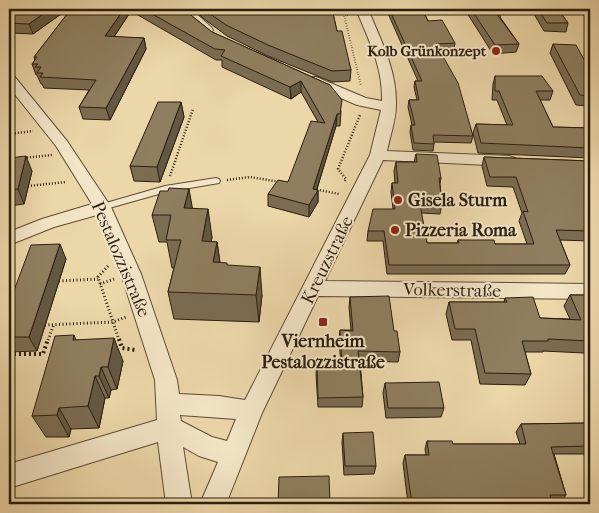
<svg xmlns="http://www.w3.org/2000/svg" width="599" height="513" viewBox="0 0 599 513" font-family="'IM FELL French Canon',serif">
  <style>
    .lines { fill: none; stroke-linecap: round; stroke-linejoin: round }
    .service-casing { stroke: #5b4c36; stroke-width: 2 }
    .minor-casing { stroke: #5b4c36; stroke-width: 2 }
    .path-far3 { stroke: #2b1d0f; stroke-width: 2; stroke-dasharray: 0.5 2; stroke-linecap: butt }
    .path-far2 { stroke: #2b1d0f; stroke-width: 2.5; stroke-dasharray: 1 2; stroke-linecap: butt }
    .path-far1 { stroke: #2b1d0f; stroke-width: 3; stroke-dasharray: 1 2.5; stroke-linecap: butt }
    .path { stroke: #2b1d0f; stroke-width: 4; stroke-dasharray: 2 3; stroke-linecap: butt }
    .service { fill: #f3e5c7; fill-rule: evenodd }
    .minor { fill: #f3e5c7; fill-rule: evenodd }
    .wall { fill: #7b6c52; stroke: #2b1d0f }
    .shaded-wall { fill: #645842; stroke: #2b1d0f }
    .building { fill: #8f7e5f; stroke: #2b1d0f }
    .poi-dot { fill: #8f2418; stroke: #f3e5c7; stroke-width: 2 }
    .labels { text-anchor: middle; stroke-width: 4; stroke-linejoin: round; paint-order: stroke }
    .far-poi-label { font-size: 15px; font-weight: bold; fill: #2b1d0f; stroke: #f3e5c7; text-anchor: end }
    .poi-label { font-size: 18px; font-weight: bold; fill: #2b1d0f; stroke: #f3e5c7; text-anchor: start }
    .street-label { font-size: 18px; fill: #2b1d0f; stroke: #f3e5c7 }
  </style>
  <rect width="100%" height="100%" fill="#ecd7a9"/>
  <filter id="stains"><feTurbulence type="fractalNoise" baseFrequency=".004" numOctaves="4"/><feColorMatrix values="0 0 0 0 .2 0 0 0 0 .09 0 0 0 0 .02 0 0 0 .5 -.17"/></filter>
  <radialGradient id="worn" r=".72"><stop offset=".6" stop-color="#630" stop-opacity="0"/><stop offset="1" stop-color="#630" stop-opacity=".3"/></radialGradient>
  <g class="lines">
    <g class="service-casing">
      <path id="service" d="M 216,178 L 219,179 L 220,181 L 219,183 L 166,192 L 102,210 L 97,207 L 99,205 L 165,186 Z"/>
    </g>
    <g class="minor-casing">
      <g id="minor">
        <path d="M 180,9 L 191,9 L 211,27 L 213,30 L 211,33 L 203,33 Z"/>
        <path d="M 356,9 L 368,9 C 381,41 397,70 396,105 C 396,120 390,136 387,151 L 509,156 L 515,158 L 517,161 L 515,164 L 509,166 L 383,160 L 325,281 L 590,284 L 590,299 L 318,296 L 262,413 L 226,504 L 200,504 L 218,462 L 199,456 L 183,447 L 192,504 L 166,504 L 158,442 L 9,488 L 9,464 L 157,420 L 155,380 L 121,274 L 97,215 L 54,227 L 9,245 L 9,232 L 42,219 L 92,204 L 56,146 L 9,87 L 9,75 L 14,76 L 67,141 L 111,207 L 141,274 L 177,380 L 179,394 L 219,396 L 245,400 L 370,155 L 381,110 L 357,105 L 306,83 L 304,80 L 306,77 L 316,77 L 366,98 L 382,101 C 383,67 369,41 356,9 ZM 180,415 L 236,419 L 227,441 L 212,437 L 181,421 Z"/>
      </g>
    </g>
    <path class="path-far3" d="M 348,15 L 344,15 L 361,86"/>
    <g class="path-far2">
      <path d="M 9,134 L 33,131"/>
      <path d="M 24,158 L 52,155"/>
      <path d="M 170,176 L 193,109"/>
      <path d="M 227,180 L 250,177 L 280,182"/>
      <path d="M 345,181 L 346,179 L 338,169 L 360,115"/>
      <path d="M 28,186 L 66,182"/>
      <path d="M 314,189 L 339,194"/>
    </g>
    <g class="path-far1">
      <path d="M 108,266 L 98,277 L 119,340"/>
      <path d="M 59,281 L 98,279"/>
      <path d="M 100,284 L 114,279"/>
      <path d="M 45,325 L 113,322 L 126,317"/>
      <path d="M 48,340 L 54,324"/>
    </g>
    <g class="path">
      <path d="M 119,339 L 122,348 L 135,350"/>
      <path d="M 9,354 L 43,354 L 48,339"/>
    </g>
    <use href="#service" class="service"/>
    <use href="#minor" class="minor"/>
  </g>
  <g class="wall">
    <path d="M 9,9 L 68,9 L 33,34 L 9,33 Z"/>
    <path d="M 71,9 L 184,9 L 187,12 L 212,32 L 330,85 L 341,111 L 340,126 L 336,126 L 317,189 L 318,190 L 318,202 L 309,217 L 268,206 L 268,194 L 288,182 L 318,122 L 301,92 L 291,99 L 222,67 L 222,60 L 216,60 L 131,11 L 114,37 L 144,38 L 146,49 L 110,120 L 83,119 L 79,107 L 89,90 L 44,88 L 42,84 L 41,84 L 37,75 L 36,75 L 32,64 L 35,61 L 34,57 Z"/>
    <path d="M 193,9 L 332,9 L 337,31 L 351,70 L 350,81 L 332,82 L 268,56 L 227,36 L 203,18 Z"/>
    <path d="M 386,9 L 422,9 L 428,21 L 455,43 L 454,49 L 440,50 L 473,136 L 471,143 L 434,142 L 434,144 L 433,151 L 413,150 L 410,132 L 411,125 L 412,125 L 408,107 L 409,100 L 417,100 L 414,87 L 415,81 L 418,81 Z"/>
    <path d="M 468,9 L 498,9 L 501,13 L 500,17 L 519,44 L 516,52 L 493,54 L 467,13 Z"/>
    <path d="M 531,9 L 558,9 L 568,23 L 566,32 L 544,31 Z"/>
    <path d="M 553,44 L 590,70 L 590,106 L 576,105 L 550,53 Z"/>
    <path d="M 495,76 L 553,91 L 550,100 L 540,100 L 553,127 L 590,128 L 590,158 L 478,153 L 473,133 L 476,124 L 507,125 L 497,100 L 492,100 L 493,84 Z"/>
    <path d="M 181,102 L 184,117 L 160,182 L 134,181 L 130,166 Z"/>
    <path d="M 416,154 L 441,178 L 440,184 L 442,204 L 440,214 L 421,213 L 427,243 L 457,243 L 458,240 L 495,244 L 527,244 L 519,221 L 522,213 L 513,187 L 487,186 L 482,166 L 484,157 L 590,161 L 590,241 L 560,240 L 570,265 L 565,274 L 387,274 L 383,241 L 367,241 L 368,231 L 393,209 L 391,192 L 392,183 L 395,183 L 394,171 L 396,162 L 414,162 Z"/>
    <path d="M 9,158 L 32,171 L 24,204 L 9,206 Z"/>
    <path d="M 192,209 L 212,237 L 211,242 L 217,242 L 220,263 L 228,266 L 262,295 L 259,322 L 174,319 L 168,292 L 174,268 L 172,268 L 167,242 L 159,242 L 152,215 Z"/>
    <path d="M 66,259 L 37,351 L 9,352 L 9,304 Z"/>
    <path d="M 570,295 L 590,295 L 590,369 L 584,353 L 543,351 L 543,352 L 525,352 L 531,374 L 525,385 L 480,384 L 471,340 L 452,340 L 446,314 L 449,302 L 504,302 L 505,298 L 540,318 L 570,319 L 564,306 Z"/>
    <path d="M 350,297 L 394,331 L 400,352 L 398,362 L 360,361 L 363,397 L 362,407 L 318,407 L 316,374 L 317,364 L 341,364 L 339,340 L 340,330 L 351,330 L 349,307 Z"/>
    <path d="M 74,335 L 76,340 L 123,361 L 117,389 L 111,390 L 109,398 L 105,398 L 99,428 L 71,429 L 69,437 L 46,437 L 32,416 Z"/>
    <path d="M 385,383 L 444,408 L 441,417 L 386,418 L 383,393 Z"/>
    <path d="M 590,423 L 590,454 L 554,454 L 566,495 L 561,502 L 552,502 L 552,504 L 408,504 L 403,463 L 405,455 L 426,455 L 425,449 L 427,441 L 453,444 L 520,444 L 516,432 L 521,424 Z"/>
    <path d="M 343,433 L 376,466 L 374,474 L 344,475 L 342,442 Z"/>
  </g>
  <g class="shaded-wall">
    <path d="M 50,9 L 68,9 L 33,34 L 29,24 Z"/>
    <path d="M 124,9 L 131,9 L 131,11 L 107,47 L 105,36 Z"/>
    <path d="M 144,38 L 146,49 L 110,120 L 106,108 Z"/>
    <path d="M 301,81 L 301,92 L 291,99 L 290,87 Z"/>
    <path d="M 181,102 L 184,117 L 160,182 L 157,167 Z"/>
    <path d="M 337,114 L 336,126 L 315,195 L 318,190 L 318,202 L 309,217 L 309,205 L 313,189 Z"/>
    <path d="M 26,156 L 32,171 L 24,204 L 18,189 Z"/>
    <path d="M 189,189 L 194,217 L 184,208 Z"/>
    <path d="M 208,209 L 212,237 L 206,269 L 202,241 Z"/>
    <path d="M 217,242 L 221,269 L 213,262 Z"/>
    <path d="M 60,244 L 66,259 L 37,351 L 29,337 Z"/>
    <path d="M 260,267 L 262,295 L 259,322 L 256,295 Z"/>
    <path d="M 114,338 L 123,361 L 117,389 L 108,367 Z"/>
    <path d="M 101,367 L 111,390 L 109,398 L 99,376 Z"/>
    <path d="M 95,376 L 105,398 L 99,428 L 88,406 Z"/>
    <path d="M 9,389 L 13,395 L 9,399 Z"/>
    <path d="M 59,408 L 71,429 L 69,437 L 57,415 Z"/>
  </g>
  <g class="building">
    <path d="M 9,9 L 50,9 L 29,24 L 9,23 Z"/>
    <path d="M 71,9 L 124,9 L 105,36 L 144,38 L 106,108 L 79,107 L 96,80 L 40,77 L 43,73 L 37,73 L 41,67 L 35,67 L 38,64 L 32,64 L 37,57 L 34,57 Z"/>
    <path d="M 143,9 L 184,9 L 187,12 L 212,32 L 330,85 L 342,100 L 340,114 L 337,114 L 313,189 L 318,190 L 309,205 L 268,194 L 278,180 L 288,182 L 311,121 L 325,123 L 301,81 L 290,87 L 221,56 L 225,50 L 215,49 Z"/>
    <path d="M 203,9 L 332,9 L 337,31 L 342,31 L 351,70 L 332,71 L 268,45 L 226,25 Z"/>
    <path d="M 389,9 L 422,9 L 428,21 L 442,20 L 455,43 L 436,44 L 458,83 L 473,136 L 433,135 L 434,144 L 414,143 L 411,125 L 415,125 L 409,100 L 419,100 L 415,81 L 422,81 Z"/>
    <path d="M 471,9 L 498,9 L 501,13 L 496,13 L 519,44 L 495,45 Z"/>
    <path d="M 538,9 L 558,9 L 568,23 L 547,23 Z"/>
    <path d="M 553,44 L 576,45 L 590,70 L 590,96 L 580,95 Z"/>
    <path d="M 495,76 L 542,76 L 553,91 L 536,91 L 553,127 L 590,128 L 590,148 L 481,143 L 476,124 L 513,125 L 499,91 L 495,91 Z"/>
    <path d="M 158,102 L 181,102 L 157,167 L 130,166 Z"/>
    <path d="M 416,154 L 437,155 L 441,178 L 439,178 L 442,204 L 420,204 L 427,243 L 459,243 L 458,240 L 494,240 L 495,244 L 534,244 L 523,211 L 528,212 L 516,177 L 490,177 L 484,157 L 590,161 L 590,231 L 556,230 L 570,265 L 389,265 L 384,231 L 368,231 L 373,209 L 395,209 L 392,183 L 398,183 L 396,162 L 417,162 Z"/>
    <path d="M 26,156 L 18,189 L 9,190 L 9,158 Z"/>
    <path d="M 169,188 L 189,189 L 184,208 L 208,209 L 202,241 L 217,242 L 213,262 L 227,263 L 227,265 L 260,267 L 256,295 L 168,292 L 181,240 L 166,240 L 171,215 L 152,215 L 160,191 L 168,191 Z"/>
    <path d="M 60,244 L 29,337 L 9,337 L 9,304 L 31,245 Z"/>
    <path d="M 570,295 L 590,295 L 590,341 L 548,339 L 548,341 L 522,341 L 531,374 L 485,373 L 475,329 L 455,329 L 449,302 L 507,302 L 505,298 L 533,297 L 540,318 L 581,320 Z"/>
    <path d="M 389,296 L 394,331 L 397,331 L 400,352 L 358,351 L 363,397 L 318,398 L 317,364 L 342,364 L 340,330 L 353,331 L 350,297 Z"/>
    <path d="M 74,335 L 73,340 L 114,338 L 108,367 L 101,367 L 99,376 L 95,376 L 88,406 L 59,408 L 57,415 L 32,416 L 55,336 Z"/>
    <path d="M 439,382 L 444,408 L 388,408 L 385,383 Z"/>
    <path d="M 590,423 L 590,446 L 551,447 L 566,495 L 550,495 L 552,504 L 412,504 L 405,455 L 429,455 L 427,441 L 452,441 L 453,444 L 526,444 L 521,424 Z"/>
    <path d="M 373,432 L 376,466 L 345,466 L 343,433 Z"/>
    <path d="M 329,476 L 330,504 L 278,504 L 279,477 Z"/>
  </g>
  <g class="poi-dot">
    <circle cx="496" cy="51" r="5"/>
    <circle cx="398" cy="200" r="5"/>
    <circle cx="395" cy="230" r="5"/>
    <rect x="318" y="317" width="10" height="10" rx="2.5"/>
  </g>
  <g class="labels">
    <g class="far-poi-label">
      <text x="486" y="56">Kolb Grünkonzept</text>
    </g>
    <g class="poi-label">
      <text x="408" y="206">Gisela Sturm</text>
      <text x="405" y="236">Pizzeria Roma</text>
      <text x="323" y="347" text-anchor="middle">Viernheim<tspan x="323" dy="21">Pestalozzistraße</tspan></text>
    </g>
    <g class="street-label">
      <text transform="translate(121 259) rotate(67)" y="6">Pestalozzistraße</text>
      <text transform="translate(327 260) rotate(-64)" y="6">Kreuzstraße</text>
      <text transform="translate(452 290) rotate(1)" y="6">Volkerstraße</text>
    </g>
  </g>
  <rect width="599" height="513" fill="none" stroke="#ecd7a9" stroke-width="30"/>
  <rect x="10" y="10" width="579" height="493" fill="none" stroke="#2b1d0f" stroke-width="2.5"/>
  <rect x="15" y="15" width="569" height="483" fill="none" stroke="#2b1d0f"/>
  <rect width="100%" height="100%" filter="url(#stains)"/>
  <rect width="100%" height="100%" fill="url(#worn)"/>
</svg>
